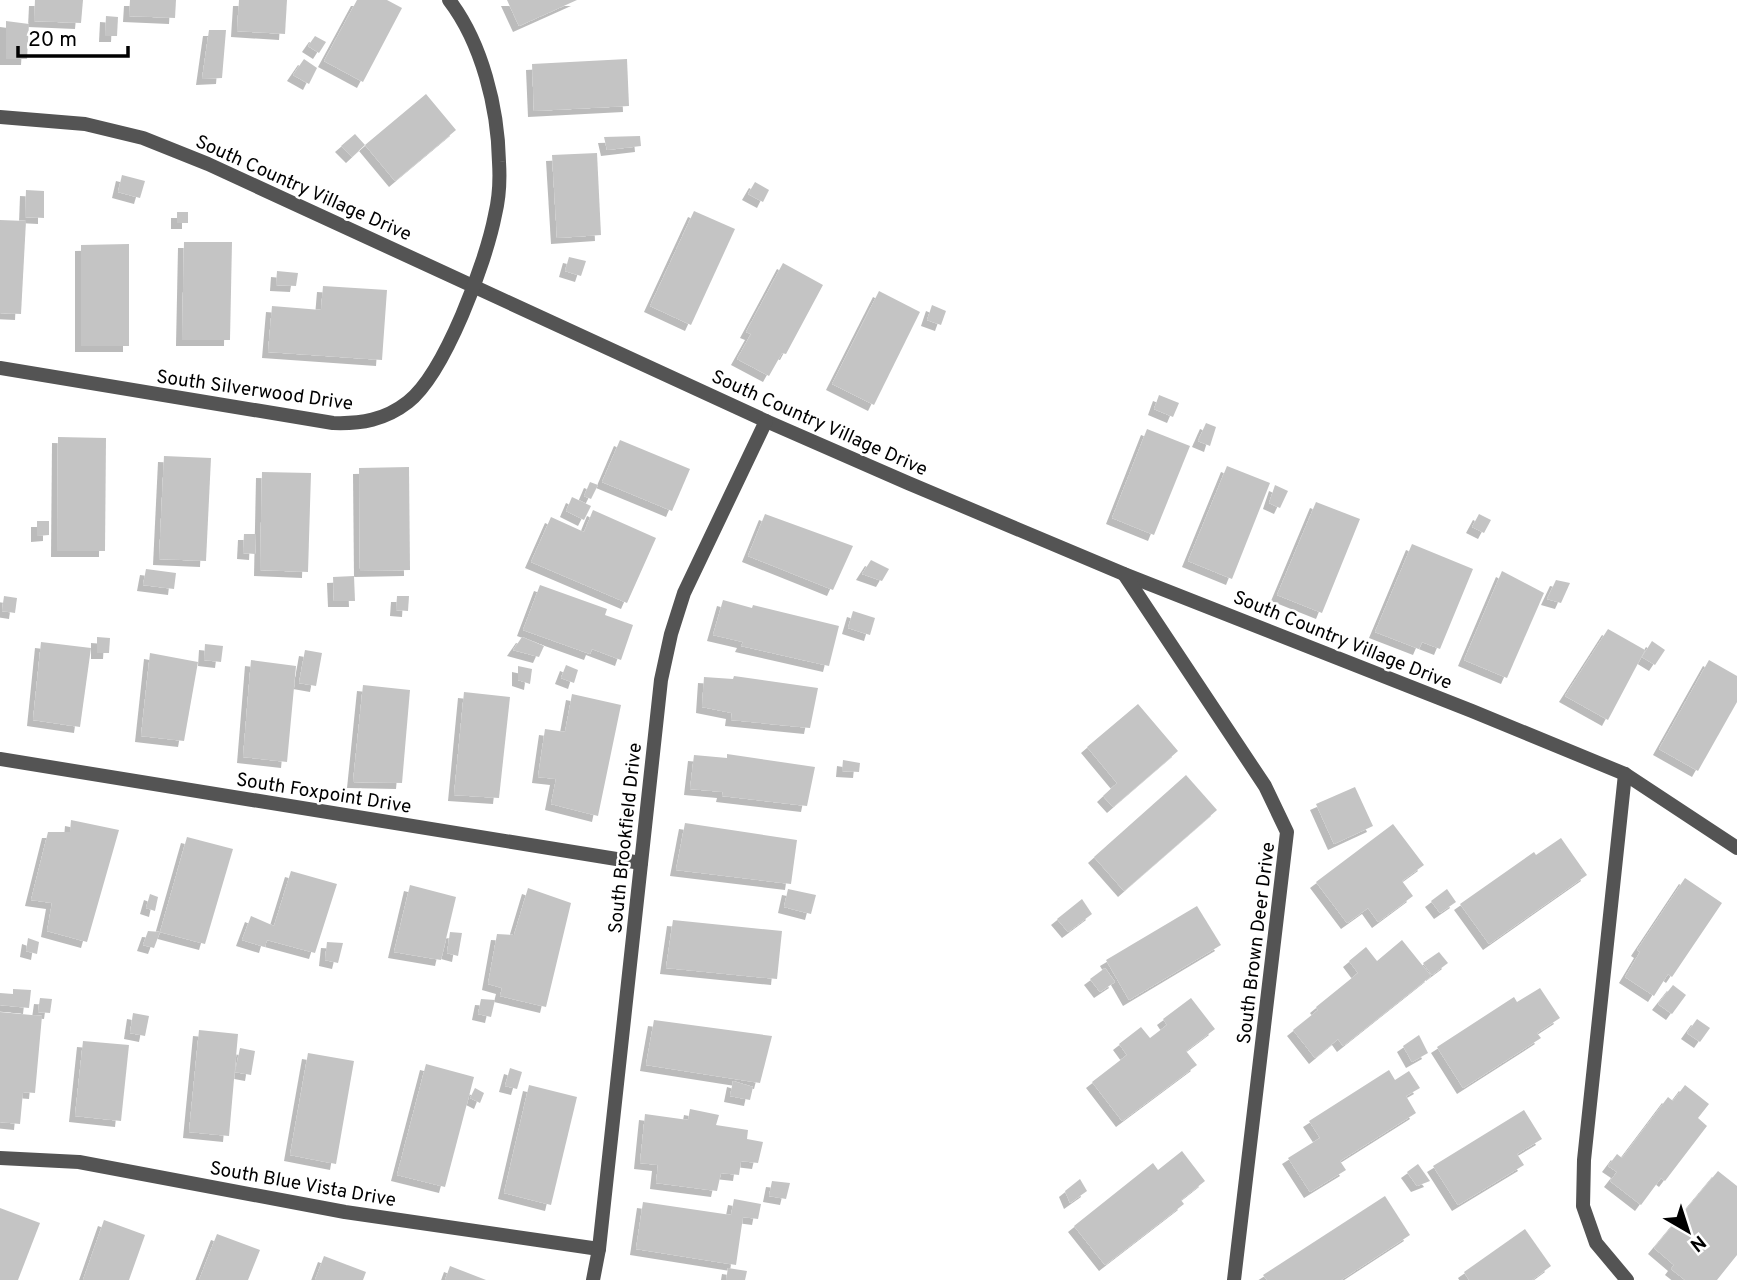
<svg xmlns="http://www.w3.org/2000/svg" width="1737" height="1280" viewBox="0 0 1737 1280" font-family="Overpass,sans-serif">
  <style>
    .building { fill: #c4c4c4; filter: url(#shadow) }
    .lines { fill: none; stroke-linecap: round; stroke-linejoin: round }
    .minor { stroke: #545454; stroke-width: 14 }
    .labels { text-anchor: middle; stroke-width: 5; stroke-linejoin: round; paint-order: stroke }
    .street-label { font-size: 19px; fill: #000; stroke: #fff }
  </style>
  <defs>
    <filter id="shadow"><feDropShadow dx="-6" dy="6" stdDeviation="0" flood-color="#0004"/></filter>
  </defs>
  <rect width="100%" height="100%" fill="#fff"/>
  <g class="building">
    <path d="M 35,0 L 83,0 L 81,23 L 34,21 Z"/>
    <path d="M 130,0 L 176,0 L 175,18 L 129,16 Z"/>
    <path d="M 239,0 L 287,0 L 285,34 L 237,31 Z"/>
    <path d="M 357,0 L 387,0 L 402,8 L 363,82 L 324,61 Z"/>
    <path d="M 507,0 L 577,0 L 519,26 Z"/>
    <path d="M 106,16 L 118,17 L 117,36 L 105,36 Z"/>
    <path d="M 6,21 L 29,24 L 27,59 L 6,59 Z"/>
    <path d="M 209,30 L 226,30 L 222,78 L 202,79 Z"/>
    <path d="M 315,36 L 326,42 L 319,53 L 308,46 Z"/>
    <path d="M 304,59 L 317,68 L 309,84 L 293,75 Z"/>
    <path d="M 627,59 L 629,106 L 534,111 L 532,64 Z"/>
    <path d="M 426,94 L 456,130 L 395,181 L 365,145 L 352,157 L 341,146 L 355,134 L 365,145 Z"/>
    <path d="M 640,136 L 641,146 L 607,150 L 604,137 Z"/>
    <path d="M 597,153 L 601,235 L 557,238 L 552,155 Z"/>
    <path d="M 122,175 L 145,181 L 140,198 L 118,192 Z"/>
    <path d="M 755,182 L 769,190 L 763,202 L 748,194 Z"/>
    <path d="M 26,190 L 44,191 L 44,218 L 25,217 Z"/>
    <path d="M 694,211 L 735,229 L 691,325 L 650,306 Z"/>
    <rect x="177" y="212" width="11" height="11"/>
    <path d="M 0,220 L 26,221 L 21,314 L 0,313 Z"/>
    <path d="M 184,242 L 232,242 L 230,340 L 182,340 Z"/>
    <path d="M 129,244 L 129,346 L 81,346 L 81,245 Z"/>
    <path d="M 569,257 L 586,261 L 581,276 L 565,271 Z"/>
    <path d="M 783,263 L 823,285 L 786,354 L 782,353 L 769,376 L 737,359 L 751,334 L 746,332 Z"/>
    <path d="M 277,271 L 298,273 L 296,286 L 276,285 Z"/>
    <path d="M 323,286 L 387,290 L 382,360 L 268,352 L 272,306 L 321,310 Z"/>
    <path d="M 879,291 L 920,312 L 874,405 L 832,384 Z"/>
    <path d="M 932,305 L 946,311 L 941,325 L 927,320 Z"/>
    <path d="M 1159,395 L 1179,403 L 1173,417 L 1154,409 Z"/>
    <path d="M 1206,423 L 1216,427 L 1210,446 L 1198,441 Z"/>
    <path d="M 1147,429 L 1190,446 L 1154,535 L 1112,518 Z"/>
    <path d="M 58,437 L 106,438 L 105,551 L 57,551 Z"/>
    <path d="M 620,440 L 690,469 L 672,511 L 602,482 Z"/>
    <path d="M 164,456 L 211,458 L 206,561 L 159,559 Z"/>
    <path d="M 1227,466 L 1270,483 L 1232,579 L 1188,561 Z"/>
    <path d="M 409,467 L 410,570 L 360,571 L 359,468 Z"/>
    <path d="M 262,472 L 311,473 L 308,572 L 260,570 Z"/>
    <path d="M 590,482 L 598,485 L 591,499 L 584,496 Z"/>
    <path d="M 1275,485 L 1288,491 L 1280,508 L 1269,503 Z"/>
    <path d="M 572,497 L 591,506 L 584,520 L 566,511 Z"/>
    <path d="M 1316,502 L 1360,519 L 1322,613 L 1277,595 Z"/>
    <path d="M 593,510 L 656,538 L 627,603 L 531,562 L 551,517 L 584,532 Z"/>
    <path d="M 765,514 L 853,546 L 833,590 L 748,556 Z"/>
    <path d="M 1479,514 L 1491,520 L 1484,533 L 1472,527 Z"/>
    <path d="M 37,521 L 49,521 L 49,535 L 37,536 Z"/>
    <path d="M 244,534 L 256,534 L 255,554 L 243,553 Z"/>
    <path d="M 1412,544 L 1473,569 L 1440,649 L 1422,642 L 1419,649 L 1375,632 Z"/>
    <path d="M 871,560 L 889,569 L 882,581 L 862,574 Z"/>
    <path d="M 146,569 L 176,573 L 174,589 L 143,585 Z"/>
    <path d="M 1502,571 L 1544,593 L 1507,678 L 1464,660 Z"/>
    <path d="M 354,576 L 355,601 L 334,601 L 333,577 Z"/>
    <path d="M 1556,580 L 1570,583 L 1561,603 L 1547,599 Z"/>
    <path d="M 540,585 L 607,609 L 605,615 L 633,625 L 621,660 L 592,649 L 590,654 L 523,630 Z"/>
    <path d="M 4,596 L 17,598 L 15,613 L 2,611 Z"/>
    <path d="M 397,596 L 409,596 L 408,611 L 396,610 Z"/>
    <path d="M 723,600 L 752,608 L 753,605 L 839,626 L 829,666 L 741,646 L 743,642 L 713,635 Z"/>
    <path d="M 853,611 L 875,618 L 870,635 L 848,628 Z"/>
    <path d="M 1608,629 L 1645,650 L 1608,720 L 1565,696 Z"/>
    <path d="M 97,637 L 110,638 L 109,653 L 97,653 Z"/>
    <path d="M 522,637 L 544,646 L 539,657 L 513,650 Z"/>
    <path d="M 1652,641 L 1665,650 L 1655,665 L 1642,657 Z"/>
    <path d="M 41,642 L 91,648 L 80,727 L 33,720 Z"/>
    <path d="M 205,644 L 223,646 L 221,662 L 204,660 Z"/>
    <path d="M 305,650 L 322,653 L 316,686 L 299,683 Z"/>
    <path d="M 150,653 L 198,662 L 184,741 L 141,736 Z"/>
    <path d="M 251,660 L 296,666 L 287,762 L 243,757 Z"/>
    <path d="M 1709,660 L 1737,676 L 1737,702 L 1698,771 L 1659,749 Z"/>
    <path d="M 566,665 L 578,670 L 574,683 L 561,678 Z"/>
    <path d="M 518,666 L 532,669 L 530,684 L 518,680 Z"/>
    <path d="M 734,676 L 818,688 L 810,728 L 731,720 L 732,713 L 702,707 L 704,677 L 733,679 Z"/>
    <path d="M 363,685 L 410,690 L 402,783 L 353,782 Z"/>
    <path d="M 464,692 L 510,697 L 499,798 L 454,795 Z"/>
    <path d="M 572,694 L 621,705 L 598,816 L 551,804 L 556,779 L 538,777 L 545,729 L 565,732 Z"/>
    <path d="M 1138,704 L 1178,751 L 1113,807 L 1103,796 L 1117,783 L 1087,747 Z"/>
    <path d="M 727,754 L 815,767 L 807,806 L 722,796 L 723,792 L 690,789 L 694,755 L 727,758 Z"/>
    <path d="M 843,760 L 860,763 L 859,772 L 842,771 Z"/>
    <path d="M 1186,775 L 1217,810 L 1124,891 L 1094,857 Z"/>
    <path d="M 1355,787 L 1373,826 L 1334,844 L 1316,804 Z"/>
    <path d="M 71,820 L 119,830 L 87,942 L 47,931 L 52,903 L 31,900 L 48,832 L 70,832 Z"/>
    <path d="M 685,823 L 797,840 L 791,884 L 676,870 Z"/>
    <path d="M 1393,824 L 1424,865 L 1402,881 L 1413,896 L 1378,922 L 1368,908 L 1347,923 L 1316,882 Z"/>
    <path d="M 187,837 L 233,849 L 205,944 L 160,932 Z"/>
    <path d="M 1561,838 L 1587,875 L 1489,944 L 1460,904 L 1534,852 L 1536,855 Z"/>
    <path d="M 291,871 L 337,884 L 315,953 L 267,940 L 265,947 L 242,940 L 251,916 L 274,926 Z"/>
    <path d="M 1685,878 L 1722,903 L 1672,977 L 1668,974 L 1654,996 L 1625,977 L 1640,952 L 1637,950 Z"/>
    <path d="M 410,885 L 456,897 L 441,960 L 394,952 Z"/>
    <path d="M 528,888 L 571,903 L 546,1007 L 500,996 L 502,988 L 488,984 L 497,934 L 514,935 Z"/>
    <path d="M 788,889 L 816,895 L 811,914 L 784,907 Z"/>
    <path d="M 1447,889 L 1456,902 L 1440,913 L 1431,901 Z"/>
    <path d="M 150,894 L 158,897 L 155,911 L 146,908 Z"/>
    <path d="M 1082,899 L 1092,914 L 1068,932 L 1057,919 Z"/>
    <path d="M 1197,906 L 1221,945 L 1129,1000 L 1106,960 Z"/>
    <path d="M 673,920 L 782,931 L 777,979 L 666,968 Z"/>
    <path d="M 148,931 L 160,932 L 154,948 L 143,945 Z"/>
    <path d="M 450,932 L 462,933 L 458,956 L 447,953 Z"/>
    <path d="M 28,938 L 39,942 L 37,954 L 26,951 Z"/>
    <path d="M 1402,940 L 1431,976 L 1343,1046 L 1338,1039 L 1315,1058 L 1293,1030 L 1318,1010 L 1316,1007 L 1358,973 L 1349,961 L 1366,947 L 1377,961 Z"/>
    <path d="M 327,942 L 343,943 L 338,963 L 325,960 Z"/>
    <path d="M 1439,952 L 1448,963 L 1432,975 L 1423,963 Z"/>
    <path d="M 1105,968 L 1115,982 L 1100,992 L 1090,979 Z"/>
    <path d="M 1673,985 L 1686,995 L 1672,1014 L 1658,1004 Z"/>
    <path d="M 1540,988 L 1560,1018 L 1537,1033 L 1541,1038 L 1463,1088 L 1437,1047 L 1514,997 L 1517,1002 Z"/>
    <path d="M 13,989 L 31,990 L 29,1008 L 0,1005 L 0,993 L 13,994 Z"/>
    <path d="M 40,998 L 52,999 L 50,1013 L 38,1012 Z"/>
    <path d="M 1191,998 L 1215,1029 L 1186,1051 L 1197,1065 L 1122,1121 L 1092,1082 L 1127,1055 L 1119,1044 L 1141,1027 L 1150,1038 L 1167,1025 L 1163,1019 Z"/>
    <path d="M 481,999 L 495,1000 L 491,1017 L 478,1014 Z"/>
    <path d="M 0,1012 L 42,1016 L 35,1093 L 23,1092 L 20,1124 L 0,1122 Z"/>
    <path d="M 133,1013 L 149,1016 L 145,1036 L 130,1033 Z"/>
    <path d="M 1697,1019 L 1710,1028 L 1700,1042 L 1687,1033 Z"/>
    <path d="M 654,1020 L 772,1036 L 760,1083 L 646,1065 Z"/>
    <path d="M 199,1030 L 238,1034 L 229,1136 L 189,1132 Z"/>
    <path d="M 1419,1035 L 1428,1053 L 1412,1062 L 1403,1046 Z"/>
    <path d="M 83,1041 L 129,1045 L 121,1121 L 75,1116 Z"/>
    <path d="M 240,1048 L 255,1051 L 251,1075 L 235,1072 Z"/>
    <path d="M 308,1053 L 354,1061 L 336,1164 L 290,1155 Z"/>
    <path d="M 426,1064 L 474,1077 L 445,1187 L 397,1175 Z"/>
    <path d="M 510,1068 L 522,1072 L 517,1089 L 505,1086 Z"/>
    <path d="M 1389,1070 L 1395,1080 L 1409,1071 L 1420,1088 L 1406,1096 L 1416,1113 L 1340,1161 L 1346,1170 L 1310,1192 L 1288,1158 L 1320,1138 L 1309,1121 Z"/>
    <path d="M 733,1081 L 753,1087 L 750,1100 L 730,1096 Z"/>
    <path d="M 529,1085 L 577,1097 L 551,1205 L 504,1193 Z"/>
    <path d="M 1685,1085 L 1709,1104 L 1698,1118 L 1707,1126 L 1665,1181 L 1661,1178 L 1641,1205 L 1610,1181 L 1617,1172 L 1608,1166 L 1617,1154 L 1622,1158 L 1668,1097 L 1673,1101 Z"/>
    <path d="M 475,1088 L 484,1093 L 480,1103 L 470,1098 Z"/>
    <path d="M 690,1109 L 719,1115 L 716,1125 L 748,1130 L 747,1139 L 763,1142 L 758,1163 L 741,1161 L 739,1175 L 721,1173 L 717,1191 L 656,1183 L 658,1165 L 640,1163 L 645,1114 L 688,1120 Z"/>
    <path d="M 1524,1110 L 1542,1139 L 1517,1154 L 1524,1165 L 1458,1205 L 1433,1166 Z"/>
    <path d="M 1182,1151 L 1205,1181 L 1181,1200 L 1184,1204 L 1105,1265 L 1074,1226 L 1153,1163 L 1158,1170 Z"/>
    <path d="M 1418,1164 L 1430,1181 L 1417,1186 L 1407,1172 Z"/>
    <path d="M 1718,1171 L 1737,1186 L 1737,1255 L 1717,1280 L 1685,1280 L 1671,1269 L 1674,1265 L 1654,1248 Z"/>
    <path d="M 1080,1179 L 1087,1191 L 1070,1203 L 1065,1191 Z"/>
    <path d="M 772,1181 L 790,1183 L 786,1199 L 769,1196 Z"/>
    <path d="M 1385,1196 L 1410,1235 L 1341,1280 L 1267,1280 L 1263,1275 Z"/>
    <path d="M 734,1199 L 761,1204 L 758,1219 L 743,1217 L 736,1265 L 636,1249 L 643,1202 L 731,1215 Z"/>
    <path d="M 0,1208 L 40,1223 L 18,1280 L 0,1280 Z"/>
    <path d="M 104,1220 L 145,1235 L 129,1280 L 83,1280 Z"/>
    <path d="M 1525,1229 L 1551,1266 L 1532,1280 L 1469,1280 L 1464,1272 Z"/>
    <path d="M 217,1234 L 260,1250 L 248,1280 L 199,1280 Z"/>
    <path d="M 324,1256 L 366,1272 L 363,1280 L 315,1280 Z"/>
    <path d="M 450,1266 L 486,1280 L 445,1280 Z"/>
    <path d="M 728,1268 L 747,1271 L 745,1280 L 726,1280 Z"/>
  </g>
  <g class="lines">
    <g class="minor">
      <path d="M 0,117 L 85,124 L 143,138 L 208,164 L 766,421 L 908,483 L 1124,574 L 1472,711 L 1625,774 L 1737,848"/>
      <path d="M 0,368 L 333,423 C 361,424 385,420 408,402 C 445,373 486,262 495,215 C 499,199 500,178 499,162 C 498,108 482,43 449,0"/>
      <path d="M 1124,574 L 1265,786 L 1287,832 L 1234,1280"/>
      <path d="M 0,759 L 641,863"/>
      <path d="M 1625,774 L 1584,1160 L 1583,1206 L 1596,1243 L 1627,1280"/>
      <path d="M 0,1158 L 79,1162 L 345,1212 L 599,1249"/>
      <path d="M 593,1280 L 599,1249 L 661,680 L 671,634 L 684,593 L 766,421"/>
    </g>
  </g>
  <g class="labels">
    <g class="street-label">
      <text transform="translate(304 187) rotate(24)" y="7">South Country Village Drive</text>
      <text transform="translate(255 389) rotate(8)" y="7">South Silverwood Drive</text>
      <text transform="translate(820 422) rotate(24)" y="7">South Country Village Drive</text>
      <text transform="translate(1343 639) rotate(22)" y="7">South Country Village Drive</text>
      <text transform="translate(324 792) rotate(9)" y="7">South Foxpoint Drive</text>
      <text transform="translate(624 838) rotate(-84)" y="7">South Brookfield Drive</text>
      <text transform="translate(1255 943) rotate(-83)" y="7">South Brown Deer Drive</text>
      <text transform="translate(303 1183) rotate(10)" y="7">South Blue Vista Drive</text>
    </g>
  </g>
  <g transform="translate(1688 1231) rotate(141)" stroke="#ffffff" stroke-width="5" paint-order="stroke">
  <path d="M0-5L12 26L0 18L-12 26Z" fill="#000000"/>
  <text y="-10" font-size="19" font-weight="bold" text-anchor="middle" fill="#000000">N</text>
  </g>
  <path d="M18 46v10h110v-10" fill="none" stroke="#000000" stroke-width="3.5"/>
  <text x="28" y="46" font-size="21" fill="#000000" stroke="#ffffff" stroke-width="5" paint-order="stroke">20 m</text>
</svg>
